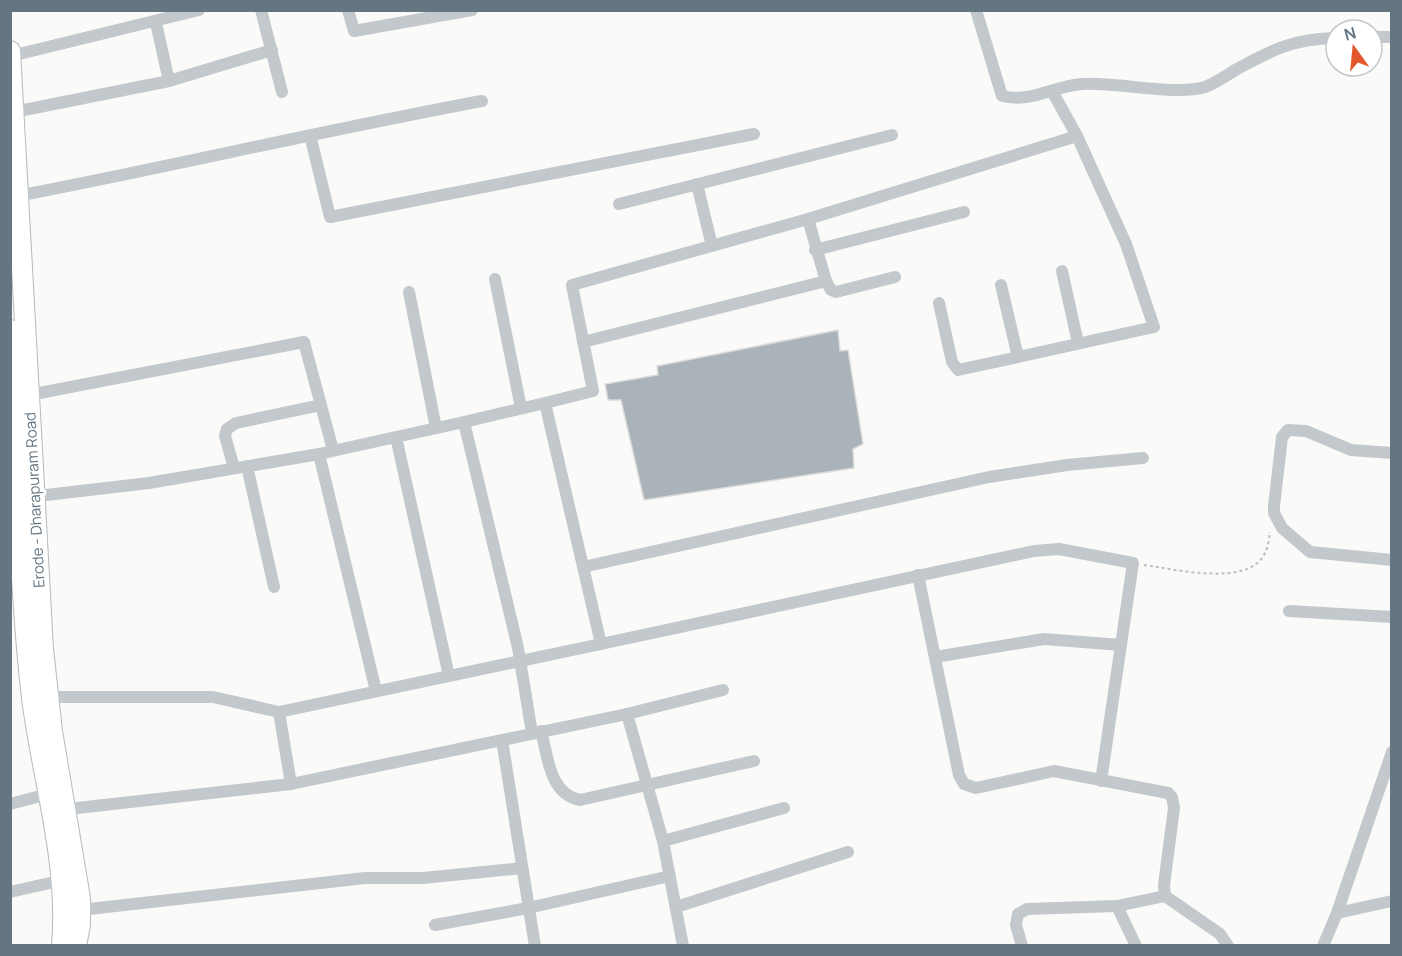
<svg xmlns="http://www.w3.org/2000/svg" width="1402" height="956" viewBox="0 0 1402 956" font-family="Manrope,sans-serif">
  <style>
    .building { fill: #aab3b9; stroke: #dcdcda; stroke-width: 1.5 }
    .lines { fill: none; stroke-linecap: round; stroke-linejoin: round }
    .primary-casing { stroke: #b5babe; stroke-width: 22 }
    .path { stroke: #bbbfc2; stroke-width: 2; stroke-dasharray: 3 3; stroke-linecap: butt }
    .street { stroke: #c3c8cc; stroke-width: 12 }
    .primary { stroke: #fff; stroke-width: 20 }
    .labels { text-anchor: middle; stroke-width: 6; stroke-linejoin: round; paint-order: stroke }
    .street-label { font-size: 15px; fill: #657683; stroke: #fff }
  </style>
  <rect width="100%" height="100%" fill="#fafaf8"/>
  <path class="building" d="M 838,330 L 840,351 L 848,350 L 863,444 L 853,449 L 854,468 L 644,500 L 621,400 L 608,400 L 605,384 L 658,375 L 657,366 Z"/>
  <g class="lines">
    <g class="primary-casing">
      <g id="primary">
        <path d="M 10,51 L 43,649 L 52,731 L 80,898 L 80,925 L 76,946"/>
        <path d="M 10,330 C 18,452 18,576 32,698 C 43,783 69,860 62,946"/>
      </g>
    </g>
    <path class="path" d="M 1144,565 C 1174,569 1246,587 1264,555 C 1268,548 1269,539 1270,532"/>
    <g class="street">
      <path d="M 261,10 L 282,92"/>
      <path d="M 348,10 L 354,31 L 472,10"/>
      <path d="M 976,10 L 1002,96 C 1032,103 1053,86 1082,84 C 1118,82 1175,96 1205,87 C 1216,83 1227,75 1237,69 C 1274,49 1293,39 1336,38"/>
      <path d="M 156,23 L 169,81"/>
      <path d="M 1372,37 L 1392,37"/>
      <path d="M 11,56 L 199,10"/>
      <path d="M 1052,91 L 1077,136"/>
      <path d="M 14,112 L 169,81 L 272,50"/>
      <path d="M 310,135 L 330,217 L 754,134"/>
      <path d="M 697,184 L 712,246"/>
      <path d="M 12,197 C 169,167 325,130 482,101"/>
      <path d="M 619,204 L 892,135"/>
      <path d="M 815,250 L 964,212"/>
      <path d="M 1062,271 L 1078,343"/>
      <path d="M 495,279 L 521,408"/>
      <path d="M 826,281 L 831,290 L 836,292 L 895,277"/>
      <path d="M 409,292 L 436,428"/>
      <path d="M 939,303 L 952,362 L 958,370 L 1018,357"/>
      <path d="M 583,342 L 826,281 L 808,219"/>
      <path d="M 29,395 L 304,342 L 333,450"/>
      <path d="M 545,403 L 593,391 L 572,285 L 808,219 L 1077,136 L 1126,244 L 1154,327 L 1018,357 L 1001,285"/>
      <path d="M 396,437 L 449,676"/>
      <path d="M 1392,453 L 1351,450 L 1306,431 L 1288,430 L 1282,437 L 1274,506 L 1274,513 L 1282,528 L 1310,552 L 1392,560"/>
      <path d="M 319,454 L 376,691"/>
      <path d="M 247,466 L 274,587"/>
      <path d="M 234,468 L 225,436 L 227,429 L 236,423 L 321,405"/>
      <path d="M 29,497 L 149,483 L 319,454 L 464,422"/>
      <path d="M 583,567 L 989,477 L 1067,465 L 1143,458"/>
      <path d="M 918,575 L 959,775 L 964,784 L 976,788 L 1054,771 L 1168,793 L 1172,797 L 1174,808 L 1164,885 L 1165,896 L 1220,934 L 1228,946"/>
      <path d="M 1289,611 L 1392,617"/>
      <path d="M 935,657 L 1044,639 L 1121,645"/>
      <path d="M 48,697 L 213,697 L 279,712"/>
      <path d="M 627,714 L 723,690"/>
      <path d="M 541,731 C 548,756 549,794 580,800 L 754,761"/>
      <path d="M 532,733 L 518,648 L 464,422 L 545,403 L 601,644 L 1034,551 L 1059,549 L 1133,563 L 1101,781"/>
      <path d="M 502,740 L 535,946"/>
      <path d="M 291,784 L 279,712 L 601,644"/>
      <path d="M 10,804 L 48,794"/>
      <path d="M 59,810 L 291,784 L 627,714 L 663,841 L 683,946"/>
      <path d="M 663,841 L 784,808"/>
      <path d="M 10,892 L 63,880"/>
      <path d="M 1117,906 L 1136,946"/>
      <path d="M 676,907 L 848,852"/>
      <path d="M 80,910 L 365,878 L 423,878 L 522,868"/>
      <path d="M 1337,913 L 1392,901"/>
      <path d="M 435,925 L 528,908 L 670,876"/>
      <path d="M 1022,946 L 1016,925 L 1018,914 L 1027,909 L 1117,906 L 1165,896"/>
      <path d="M 1323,946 L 1337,913 L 1392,752"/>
    </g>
    <use href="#primary" class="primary"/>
  </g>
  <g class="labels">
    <g class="street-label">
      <text transform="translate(35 500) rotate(-93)" y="5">Erode - Dharapuram Road</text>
    </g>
  </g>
  <rect width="1402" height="956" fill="none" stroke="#657683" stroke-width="24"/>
  <g transform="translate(1354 48) rotate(345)"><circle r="28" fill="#ffffff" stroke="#c1c8cd" stroke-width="1.5"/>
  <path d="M0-4.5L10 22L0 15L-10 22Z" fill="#e4572e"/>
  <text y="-9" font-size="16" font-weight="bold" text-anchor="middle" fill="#657683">N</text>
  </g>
</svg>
